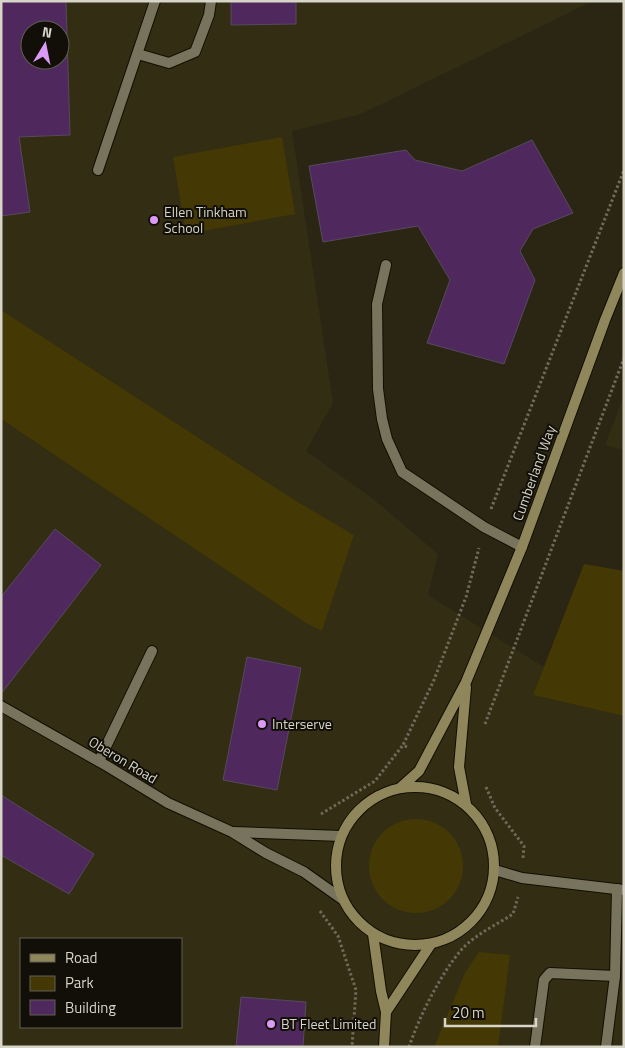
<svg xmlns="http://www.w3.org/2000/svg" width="625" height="1048" viewBox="0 0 625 1048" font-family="'Titillium Web',sans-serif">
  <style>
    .built { fill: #332d13; fill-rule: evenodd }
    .green { fill: #443904 }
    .building { fill: #4f295e; stroke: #564a5c; fill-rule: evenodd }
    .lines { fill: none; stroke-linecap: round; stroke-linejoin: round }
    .service-casing { stroke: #130f01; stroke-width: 12 }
    .minor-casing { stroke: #130f01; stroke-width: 12 }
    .secondary-casing { stroke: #130f01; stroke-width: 12 }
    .path { stroke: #6f6a5a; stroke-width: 3; stroke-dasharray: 2.5 2.5; stroke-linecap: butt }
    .service { stroke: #77735d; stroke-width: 10 }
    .minor { stroke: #77735d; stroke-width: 10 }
    .secondary { stroke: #8f865c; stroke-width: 10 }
    .poi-dot { fill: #da9af6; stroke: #110f07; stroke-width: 2 }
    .labels { text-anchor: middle; stroke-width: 4; stroke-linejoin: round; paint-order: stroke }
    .poi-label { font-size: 14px; fill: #d7d4c8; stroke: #110f07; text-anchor: start }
    .street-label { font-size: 14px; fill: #d7d4c8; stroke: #110f07 }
  </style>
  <rect width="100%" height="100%" fill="#2b2613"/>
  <g class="built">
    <path d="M 1,1 L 593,1 L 361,114 L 292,131 L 333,403 L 306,451 L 372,498 L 438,554 L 428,595 L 544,667 L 533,695 L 624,716 L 624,1047 L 1,1047 L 1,419 L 304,622 L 322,631 L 354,535 L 293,499 L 1,310 ZM 30,30 L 60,30 L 60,60 L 30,60 ZM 21,939 L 181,939 L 181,1027 L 21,1027 Z"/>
    <path d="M 624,395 L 624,450 L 605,445 Z"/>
  </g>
  <g class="green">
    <path d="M 282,137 L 295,214 L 186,234 L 173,157 Z"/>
    <path d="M 1,310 L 293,499 L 354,535 L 322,631 L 304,622 L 1,419 Z"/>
    <path d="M 584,564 L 624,571 L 624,716 L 533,695 Z"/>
    <circle cx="416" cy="866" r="47"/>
    <path d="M 479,952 L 510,955 L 498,1047 L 434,1047 L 465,973 Z"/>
  </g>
  <g class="building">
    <path d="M 1,1 L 66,1 L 70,135 L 19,137 L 30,212 L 1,216 ZM 30,30 L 60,30 L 60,60 L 30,60 Z"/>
    <path d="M 231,1 L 296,1 L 296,24 L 231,25 Z"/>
    <path d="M 532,140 L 573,213 L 533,229 L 520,251 L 535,280 L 504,364 L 427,343 L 450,280 L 418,226 L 323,242 L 309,166 L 406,150 L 415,160 L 462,171 Z"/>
    <path d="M 55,529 L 101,565 L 1,694 L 1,597 Z"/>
    <path d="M 247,657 L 301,668 L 277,790 L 223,780 Z"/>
    <path d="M 1,795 L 94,854 L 69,894 L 1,855 Z"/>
    <path d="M 241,997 L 306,1002 L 303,1047 L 236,1047 Z"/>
  </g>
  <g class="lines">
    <g class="service-casing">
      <g id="service">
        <path d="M 138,54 L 169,63 L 195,52 L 209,15 L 211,1"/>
        <path d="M 98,170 L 155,1"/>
        <path d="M 386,265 L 377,304 L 378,389 L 382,419 L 387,439 L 402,472 L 484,527 L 522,547"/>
        <path d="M 99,761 L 152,651"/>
        <path d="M 535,1047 L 544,980 L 550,973 L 615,976"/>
        <path d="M 606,1047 L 615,976 L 617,889"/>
      </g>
    </g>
    <g class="minor-casing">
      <g id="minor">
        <path d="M 1,706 L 107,766 L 168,803 L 232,832 L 266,853 L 304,872 L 342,899"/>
        <path d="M 233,832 L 341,836"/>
        <path d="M 495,870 L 522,878 L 624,890"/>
      </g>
    </g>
    <g class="secondary-casing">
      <g id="secondary">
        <path d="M 466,687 L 459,767 L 466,804"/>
        <circle cx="415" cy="866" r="79"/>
        <path d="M 400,788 L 419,771 L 466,682 L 522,547 L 605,320 L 624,273"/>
        <path d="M 373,934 L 381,991 L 386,1012 L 384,1047"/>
        <path d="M 386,1012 L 431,944"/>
      </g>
    </g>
    <g class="path">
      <path d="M 491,509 L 624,170"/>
      <path d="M 485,724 L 624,358"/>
      <path d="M 407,747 L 403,745 L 434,680 L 466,597 L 479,548"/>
      <path d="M 486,787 L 495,808 L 524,846 L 523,858"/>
      <path d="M 321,814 L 375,781 L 403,745"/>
      <path d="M 320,911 L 338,936 L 356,990 L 352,1047"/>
      <path d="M 409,1047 C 419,1017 441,973 462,949 C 476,934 496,925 513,914 L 518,897"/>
    </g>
    <use href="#service" class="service"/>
    <use href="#minor" class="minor"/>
    <use href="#secondary" class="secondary"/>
  </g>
  <g class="poi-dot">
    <circle cx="154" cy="220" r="5"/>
    <circle cx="262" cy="724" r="5"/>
    <circle cx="271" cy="1024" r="5"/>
  </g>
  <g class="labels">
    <g class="poi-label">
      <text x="164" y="217">Ellen Tinkham<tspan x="164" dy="16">School</tspan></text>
      <text x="272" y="729">Interserve</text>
      <text x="281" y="1029">BT Fleet Limited</text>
    </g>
    <g class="street-label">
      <text transform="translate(534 473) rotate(-70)" y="5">Cumberland Way</text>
      <text transform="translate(123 760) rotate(31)" y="5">Oberon Road</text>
    </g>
  </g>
  <rect width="625" height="1048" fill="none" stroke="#d7d4c8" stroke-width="5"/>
  <rect x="20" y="938" width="162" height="90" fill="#110f07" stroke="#605e54"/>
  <rect x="30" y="954" width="25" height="8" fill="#8f865c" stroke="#605e54"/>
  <text x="65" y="963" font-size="15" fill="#d7d4c8">Road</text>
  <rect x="30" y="976" width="25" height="15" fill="#443904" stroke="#605e54"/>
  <text x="65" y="988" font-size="15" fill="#d7d4c8">Park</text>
  <rect x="30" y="1000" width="25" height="15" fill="#4f295e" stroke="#605e54"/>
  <text x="65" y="1013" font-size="15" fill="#d7d4c8">Building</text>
  <g transform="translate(45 45) rotate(10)"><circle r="24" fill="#110f07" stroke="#605e54"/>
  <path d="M0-4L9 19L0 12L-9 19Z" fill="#da9af6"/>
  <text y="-8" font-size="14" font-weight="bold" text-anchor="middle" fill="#d7d4c8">N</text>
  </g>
  <path d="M445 1018v8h91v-8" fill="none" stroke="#d7d4c8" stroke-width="2.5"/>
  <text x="452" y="1018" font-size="15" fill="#d7d4c8" stroke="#110f07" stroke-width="4" paint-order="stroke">20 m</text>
</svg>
